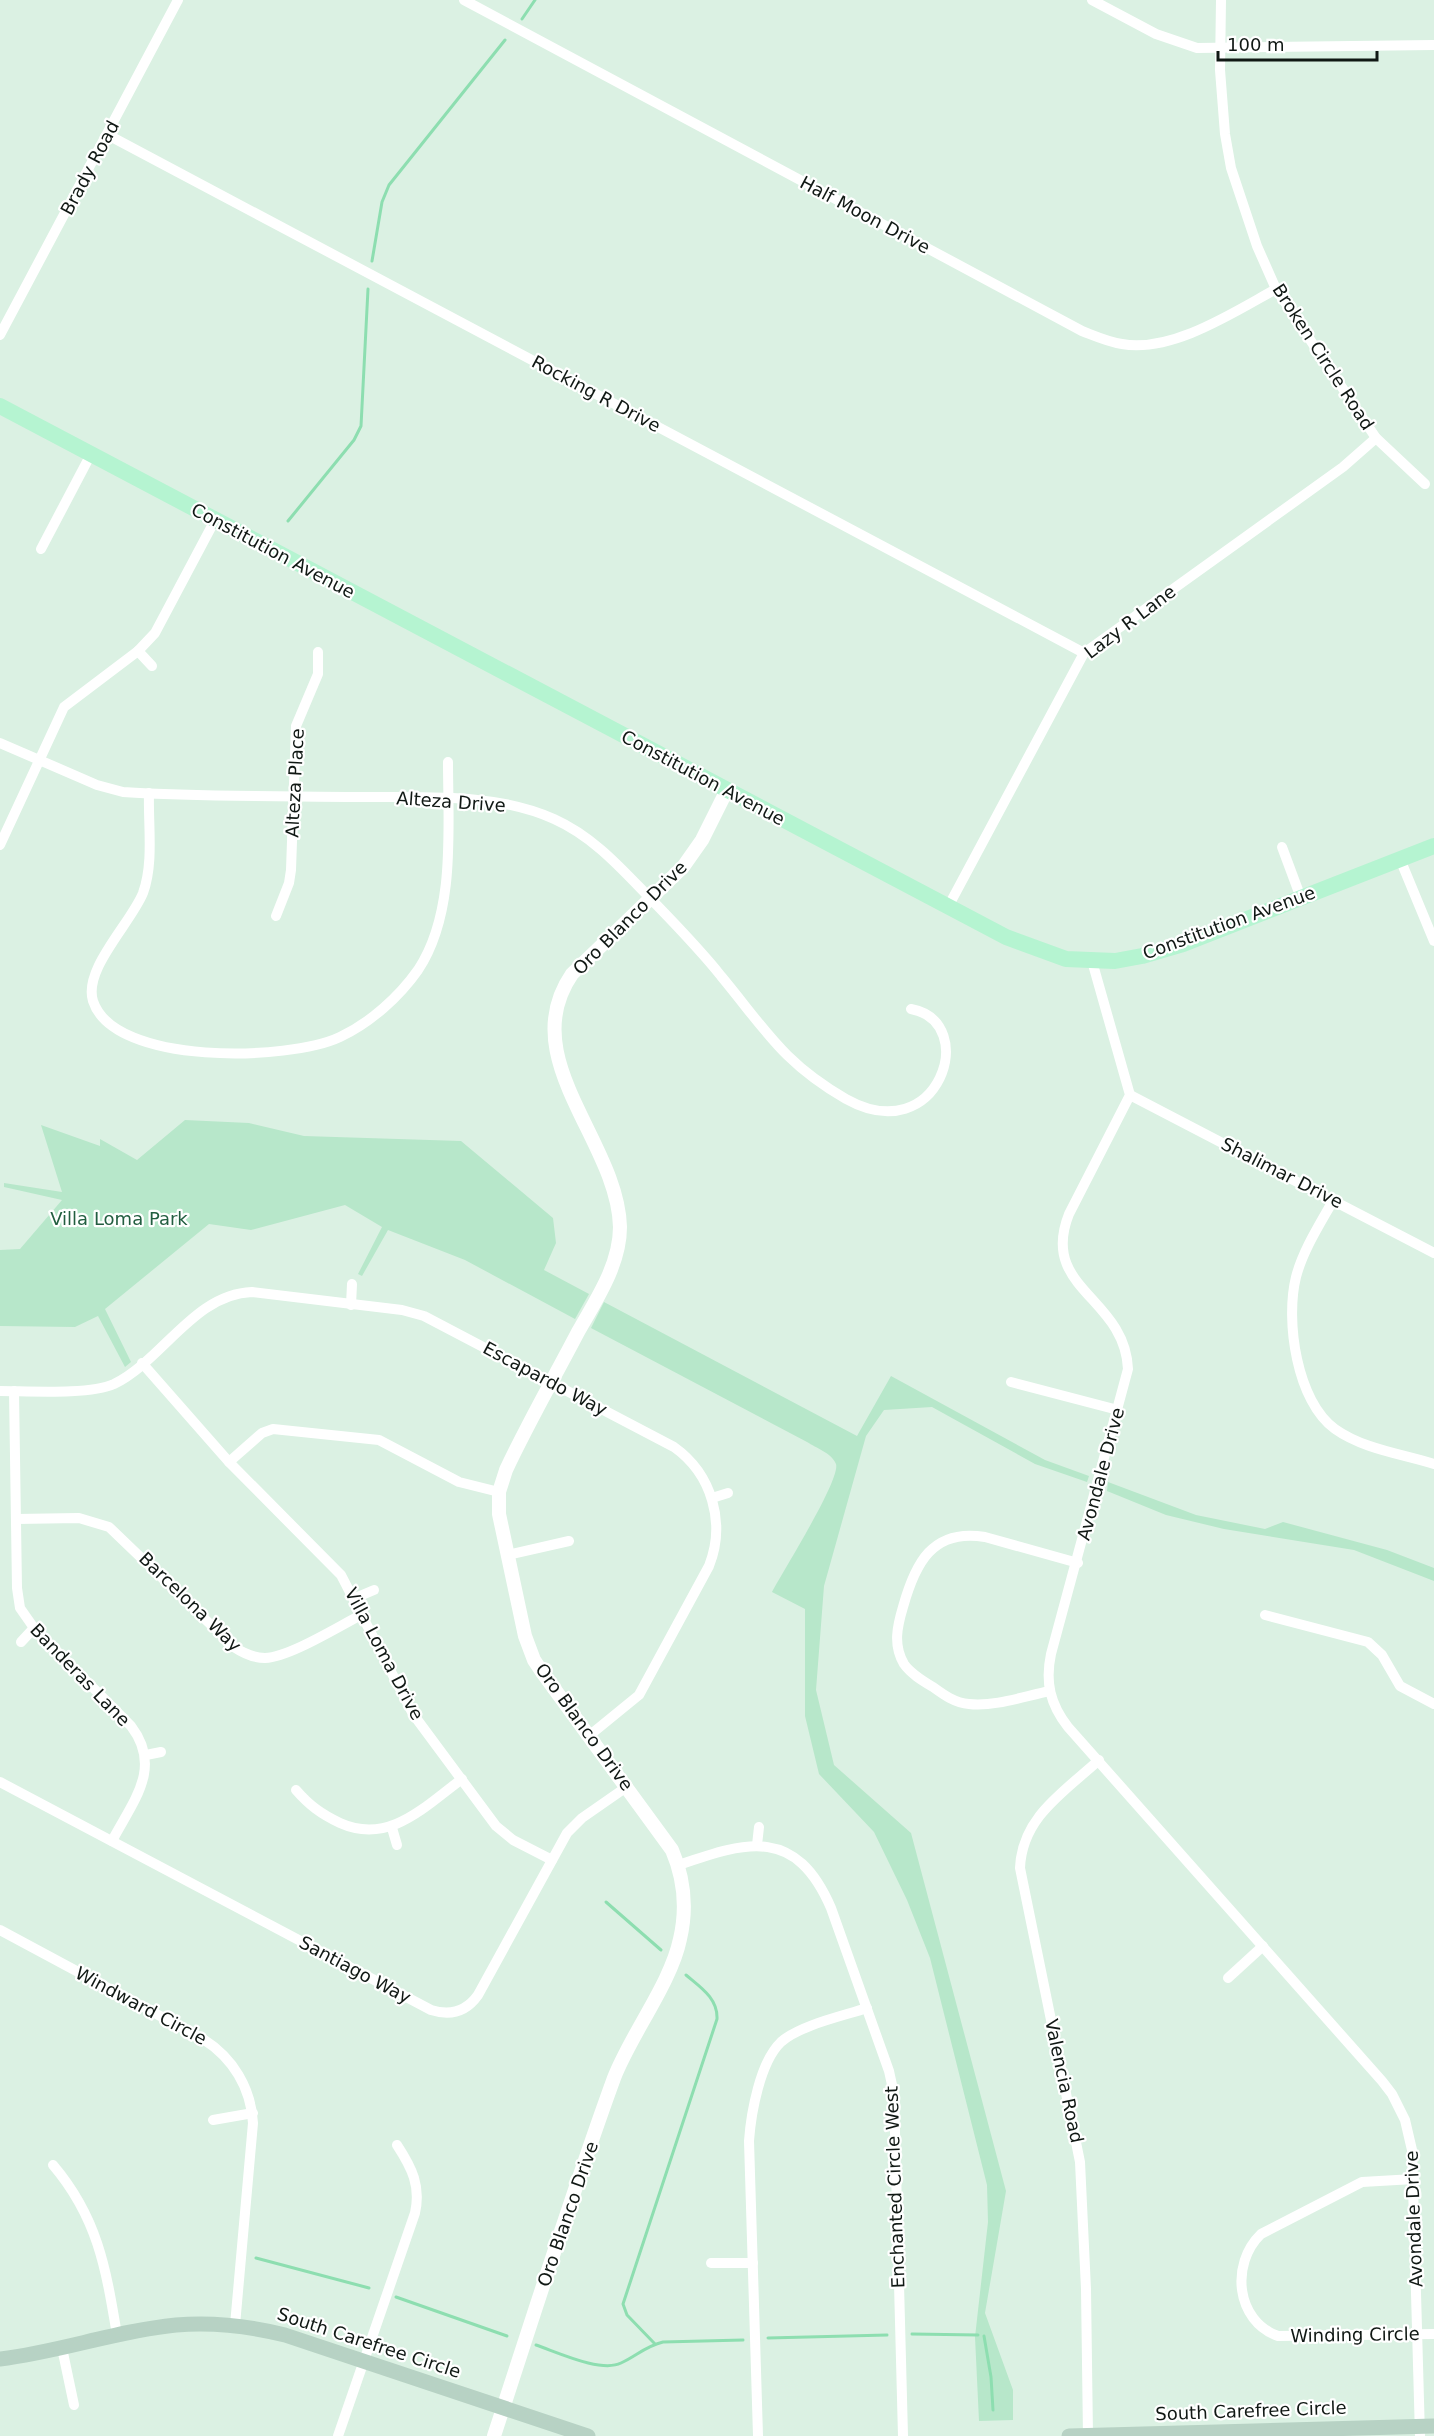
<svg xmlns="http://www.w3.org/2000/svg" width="1434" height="2436" viewBox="0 0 1434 2436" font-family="'DejaVu Sans',sans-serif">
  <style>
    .green { fill: #b7e7ca }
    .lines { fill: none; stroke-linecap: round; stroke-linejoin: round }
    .stream { stroke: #8ddeb0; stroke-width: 3 }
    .minor { stroke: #fff; stroke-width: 10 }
    .tertiary { stroke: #fff; stroke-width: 14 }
    .secondary { stroke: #b7d2c4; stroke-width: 15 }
    .primary { stroke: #b5f4d1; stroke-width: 16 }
    .labels { text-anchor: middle; stroke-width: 4.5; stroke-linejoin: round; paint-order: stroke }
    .street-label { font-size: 18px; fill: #101814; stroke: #fff }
    .park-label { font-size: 18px; fill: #225e40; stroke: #fff }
  </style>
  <rect width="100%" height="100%" fill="#dbf1e3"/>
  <g class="green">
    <path d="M 185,1120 L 249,1123 L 304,1136 L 461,1141 L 553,1218 L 556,1243 L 544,1270 L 589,1294 L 575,1319 L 465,1260 L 388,1230 L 362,1276 L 358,1274 L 382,1227 L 345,1205 L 251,1230 L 209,1224 L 105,1309 L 131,1362 L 125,1367 L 98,1316 L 75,1327 L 0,1326 L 0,1250 L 20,1249 L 62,1200 L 4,1187 L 4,1183 L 62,1192 L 41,1125 L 100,1146 L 100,1139 L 137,1160 Z"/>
    <path d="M 604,1302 L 857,1436 L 891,1376 L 1045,1460 L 1089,1476 L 1087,1482 L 1035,1464 L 932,1407 L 884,1410 L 866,1436 L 824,1586 L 816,1690 L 834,1765 L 911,1833 L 1006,2191 L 985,2313 L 1013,2390 L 1013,2420 L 979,2421 L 975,2337 L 988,2222 L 987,2185 L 930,1958 L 907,1900 L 874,1832 L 819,1774 L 805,1716 L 805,1609 L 772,1592 C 782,1573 841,1479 836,1464 C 832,1453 816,1448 807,1442 L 591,1328 Z"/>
    <path d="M 1108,1482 L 1196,1515 L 1265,1529 L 1283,1522 L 1387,1550 L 1434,1568 L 1434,1581 L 1354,1550 L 1224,1529 L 1166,1515 L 1107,1491 Z"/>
  </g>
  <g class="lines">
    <g class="stream">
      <path d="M 522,19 L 535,0"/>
      <path d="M 372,261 L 382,202 L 389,185 L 505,40"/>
      <path d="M 288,521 L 354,440 L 361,426 L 368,289"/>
      <path d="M 606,1902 L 661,1950"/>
      <path d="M 256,2258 L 369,2288"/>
      <path d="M 396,2297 L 507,2336"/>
      <path d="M 912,2334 L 978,2335"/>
      <path d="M 984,2336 L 991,2377 L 993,2410"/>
      <path d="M 768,2338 L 887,2335"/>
      <path d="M 655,2344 L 627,2315 L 623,2304 L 717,2019 C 718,1998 700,1987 686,1975"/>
      <path d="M 536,2345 C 557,2352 601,2373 621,2363 C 636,2356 646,2346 663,2342 L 743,2340"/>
    </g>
    <g class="minor">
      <path d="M 464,0 L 1082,331 C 1095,336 1108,342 1122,344 C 1172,353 1234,312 1276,289"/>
      <path d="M 1092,0 L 1156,34 L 1197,48 L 1434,45"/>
      <path d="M 1221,0 L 1220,70 L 1225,134 L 1231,168 L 1257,246 L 1276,289 L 1376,438 L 1425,484"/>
      <path d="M 108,135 L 1084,653"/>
      <path d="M 0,335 L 178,0"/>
      <path d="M 41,549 L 91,454"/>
      <path d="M 138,651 L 152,666"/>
      <path d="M 0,743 L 97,785 L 123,792 C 201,797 280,796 358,797 C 423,798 494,792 554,819 C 592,836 619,866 647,895 C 672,921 698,947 721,976 C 765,1029 783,1063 846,1099 C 939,1151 981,1022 911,1009"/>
      <path d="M 149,793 C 148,825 154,863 143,893 C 131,923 83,969 93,1001 C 114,1066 289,1061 340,1037 C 370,1023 399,997 418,970 C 456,913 448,828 448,762"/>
      <path d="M 0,845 L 64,707 L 138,651 L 155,633 L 215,520"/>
      <path d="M 1282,847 L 1301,898"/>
      <path d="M 1400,859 L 1434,941"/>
      <path d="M 948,907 L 1084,653 L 1343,467 L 1376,438"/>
      <path d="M 276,916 L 289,883 L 291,870 L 296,726 L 318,674 L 318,652"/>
      <path d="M 1092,961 L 1130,1095 L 1069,1214 C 1039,1289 1125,1297 1128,1369 L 1051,1654 C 1045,1682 1050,1704 1068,1727 L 1382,2081 L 1392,2094 L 1405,2120 L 1412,2150 L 1420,2436"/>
      <path d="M 1130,1095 L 1434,1253"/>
      <path d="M 1334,1199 C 1320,1224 1303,1250 1296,1277 C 1285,1321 1297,1402 1335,1429 C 1363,1449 1402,1454 1434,1464"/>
      <path d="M 351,1305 L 352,1284"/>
      <path d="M 142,1363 L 229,1462 L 341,1575 L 413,1714 L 496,1826 L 513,1840 L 552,1860"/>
      <path d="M 1011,1382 L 1118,1410"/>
      <path d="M 0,1391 C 28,1391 90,1395 114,1384 C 163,1360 194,1294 252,1292 L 402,1310 L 424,1316 L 674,1447 C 712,1474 726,1523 709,1566 L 639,1695 L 590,1735"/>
      <path d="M 14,1391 L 17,1588 L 20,1608 L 34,1628 L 131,1726 C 163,1768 133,1801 112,1841"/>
      <path d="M 229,1462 L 262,1433 L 273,1429 L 379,1440 L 459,1482 L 499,1492"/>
      <path d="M 712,1498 L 728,1493"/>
      <path d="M 16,1519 L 79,1518 L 109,1527 L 234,1647 C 243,1653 253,1658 265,1658 C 290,1657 339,1626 363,1614"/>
      <path d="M 507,1555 L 569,1541"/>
      <path d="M 355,1598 L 374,1590"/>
      <path d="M 1265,1615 L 1368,1642 L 1382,1655 L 1400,1686 L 1434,1704"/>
      <path d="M 21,1642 L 34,1628"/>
      <path d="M 1050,1691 C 1025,1696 994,1707 969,1704 C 955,1703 944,1695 933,1687 C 923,1681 911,1674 904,1664 C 893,1645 897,1627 903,1607 C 915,1564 932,1528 985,1537 L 1078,1563"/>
      <path d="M 146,1755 L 161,1752"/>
      <path d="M 0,1782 L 431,2010 C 450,2016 466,2012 478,1995 L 567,1833 L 582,1818 L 628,1786"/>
      <path d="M 296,1790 C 309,1805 321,1814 340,1823 C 389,1845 424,1807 462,1779"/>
      <path d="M 392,1828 L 397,1845"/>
      <path d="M 757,1845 L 759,1827"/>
      <path d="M 679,1865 C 748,1841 796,1827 831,1908 L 889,2071 L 894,2094 L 903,2436"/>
      <path d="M 0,1930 L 203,2039 C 233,2058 251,2088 253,2123 L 235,2325"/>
      <path d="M 1228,1978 L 1263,1946"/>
      <path d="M 213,2120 L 253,2113"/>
      <path d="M 53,2165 C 98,2218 106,2269 117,2335"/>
      <path d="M 1414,2179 L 1362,2182 L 1261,2234 C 1230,2264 1236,2321 1278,2336 L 1434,2334"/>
      <path d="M 711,2263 L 753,2263"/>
      <path d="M 62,2348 L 74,2405"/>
      <path d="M 338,2436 L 415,2213 C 421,2186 412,2168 397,2145"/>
      <path d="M 758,2436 L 749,2141 C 751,2113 760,2062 781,2042 C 800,2025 843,2016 867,2008"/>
      <path d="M 1088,2436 L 1086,2289 L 1080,2162 L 1020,1868 C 1022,1817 1064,1792 1099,1760"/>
    </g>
    <path class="tertiary" d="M 494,2436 C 533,2317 571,2196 614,2078 C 631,2034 671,1983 680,1939 C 687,1909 684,1878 672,1850 L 542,1672 L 534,1660 L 525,1636 L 499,1514 L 499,1492 L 506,1470 C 528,1423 554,1378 578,1332 C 596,1300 620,1265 620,1227 C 618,1141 514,1058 572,974 L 683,867 L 702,840 L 727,790"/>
    <g class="secondary">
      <path d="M 0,2359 C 59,2352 116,2331 176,2325 C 213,2322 249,2326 285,2335 L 588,2436"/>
      <path d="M 1069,2436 L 1434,2426"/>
    </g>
    <path class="primary" d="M 0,406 L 1006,937 L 1066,959 L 1115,961 L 1142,956 L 1183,944 L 1434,846"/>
  </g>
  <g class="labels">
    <g class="street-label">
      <text transform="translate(90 168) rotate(-62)" y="6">Brady Road</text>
      <text transform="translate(865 215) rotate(28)" y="6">Half Moon Drive</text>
      <text transform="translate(1323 357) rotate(57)" y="6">Broken Circle Road</text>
      <text transform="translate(596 394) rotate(28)" y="6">Rocking R Drive</text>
      <text transform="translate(273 551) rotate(28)" y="6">Constitution Avenue</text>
      <text transform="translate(1130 622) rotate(-37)" y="6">Lazy R Lane</text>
      <text transform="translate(703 778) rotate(28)" y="6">Constitution Avenue</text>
      <text transform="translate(295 783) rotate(-87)" y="6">Alteza Place</text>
      <text transform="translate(451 802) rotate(4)" y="6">Alteza Drive</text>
      <text transform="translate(630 918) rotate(-45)" y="6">Oro Blanco Drive</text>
      <text transform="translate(1229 923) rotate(-20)" y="6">Constitution Avenue</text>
      <text transform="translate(1282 1173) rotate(27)" y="6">Shalimar Drive</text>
      <text transform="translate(545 1379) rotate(28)" y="6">Escapardo Way</text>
      <text transform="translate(1101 1474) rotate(-75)" y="6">Avondale Drive</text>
      <text transform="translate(190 1602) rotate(44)" y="6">Barcelona Way</text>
      <text transform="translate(384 1654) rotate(62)" y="6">Villa Loma Drive</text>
      <text transform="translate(80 1675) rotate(46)" y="6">Banderas Lane</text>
      <text transform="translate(584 1727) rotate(54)" y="6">Oro Blanco Drive</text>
      <text transform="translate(355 1970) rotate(28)" y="6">Santiago Way</text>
      <text transform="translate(141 2006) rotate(28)" y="6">Windward Circle</text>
      <text transform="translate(1064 2081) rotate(78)" y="6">Valencia Road</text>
      <text transform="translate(895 2187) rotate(-92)" y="6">Enchanted Circle West</text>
      <text transform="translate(568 2214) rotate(-71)" y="6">Oro Blanco Drive</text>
      <text transform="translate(1414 2219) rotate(-92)" y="6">Avondale Drive</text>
      <text transform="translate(1355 2335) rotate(-1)" y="6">Winding Circle</text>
      <text transform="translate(369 2343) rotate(18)" y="6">South Carefree Circle</text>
      <text transform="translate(1251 2411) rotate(-2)" y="6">South Carefree Circle</text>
    </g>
    <g class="park-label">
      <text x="119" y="1225">Villa Loma Park</text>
    </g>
  </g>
  <path d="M1218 51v9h159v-9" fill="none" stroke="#101814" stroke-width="3"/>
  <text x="1227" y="51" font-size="18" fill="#101814" stroke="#ffffff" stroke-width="4.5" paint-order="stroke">100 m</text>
</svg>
